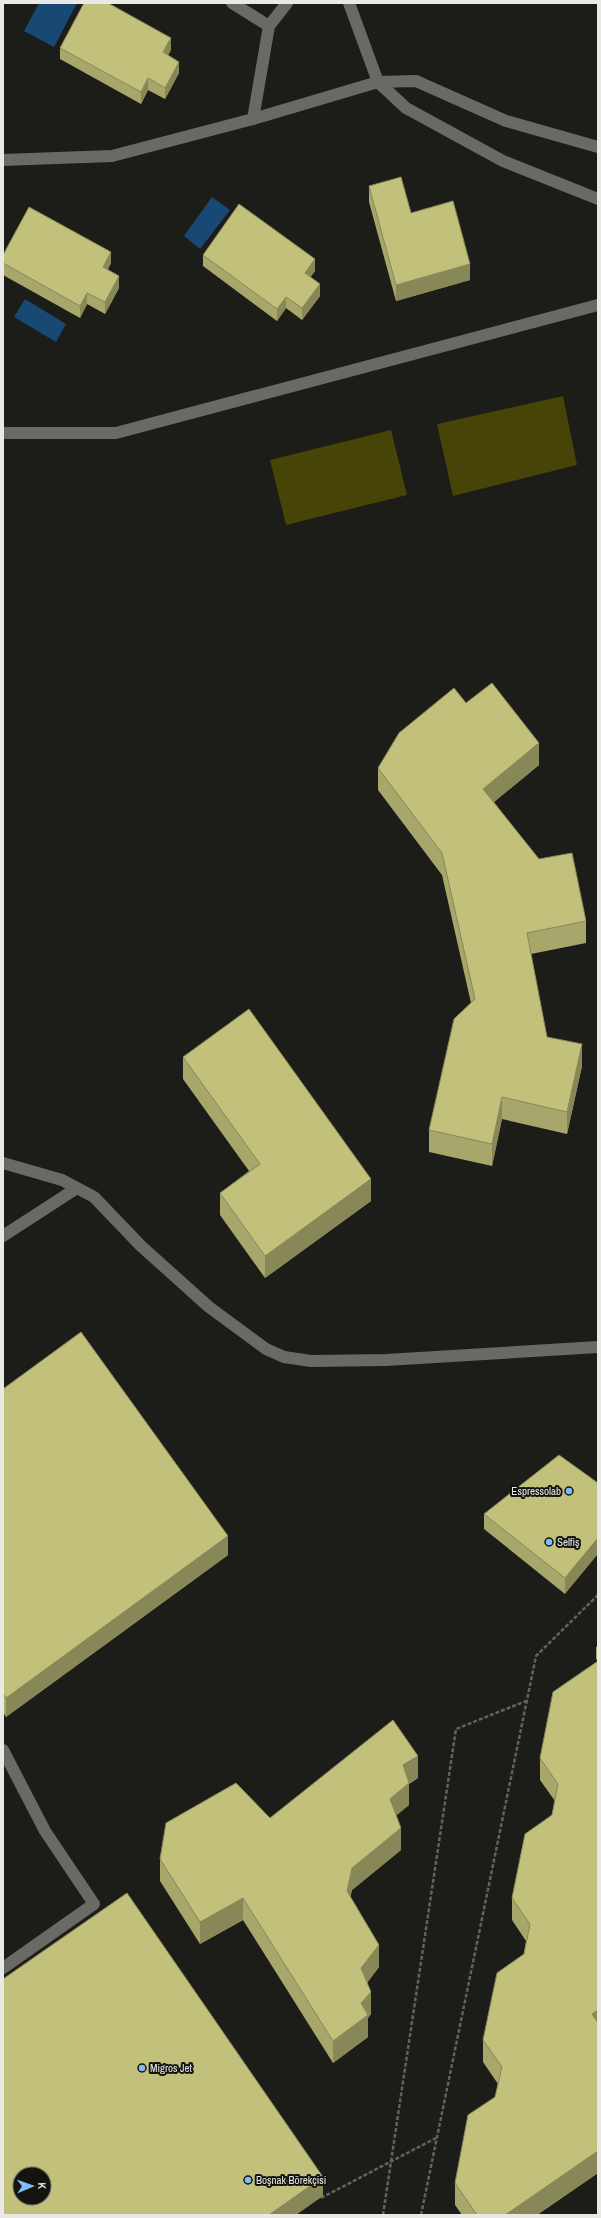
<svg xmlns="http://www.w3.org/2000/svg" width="601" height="2218" viewBox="0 0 601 2218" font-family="'Archivo Narrow',sans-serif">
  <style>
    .green { fill: #464406 }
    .water { fill: #174974 }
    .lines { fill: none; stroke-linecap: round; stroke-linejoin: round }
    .path { stroke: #62625e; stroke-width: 2.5; stroke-dasharray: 4 2; stroke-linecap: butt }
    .minor { stroke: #6a6a64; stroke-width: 12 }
    .wall { fill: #a7a66b }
    .shaded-wall { fill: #888757 }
    .building { fill: #c2c17c; stroke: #888757; fill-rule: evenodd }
    .poi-dot { fill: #7fbdfa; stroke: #13130f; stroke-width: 1.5 }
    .labels { text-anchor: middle; stroke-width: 4; stroke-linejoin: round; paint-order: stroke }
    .poi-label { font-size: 11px; fill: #e9e9e5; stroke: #13130f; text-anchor: start }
  </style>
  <rect width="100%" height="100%" fill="#1c1c18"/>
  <g class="green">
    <path d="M 563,396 L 577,465 L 453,496 L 437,424 Z"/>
    <path d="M 391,430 L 407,495 L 286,525 L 270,460 Z"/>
  </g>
  <g class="water">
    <path d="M 39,3 L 77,3 L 54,47 L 24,31 Z"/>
    <path d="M 212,197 L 230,210 L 200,249 L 184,236 Z"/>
    <path d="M 25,299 L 66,324 L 56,342 L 14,317 Z"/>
  </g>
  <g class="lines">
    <g class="path">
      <path d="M 321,2198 L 436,2138"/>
      <path d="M 383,2215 L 456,1729 L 526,1701"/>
      <path d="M 421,2215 L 536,1656 L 598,1595"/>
    </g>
    <g class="minor">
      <path d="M 232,3 L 269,26"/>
      <path d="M 253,119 L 378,82 L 349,3"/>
      <path d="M 598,147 L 506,121 L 416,81 L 378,82 L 406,108 L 503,161 L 598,199"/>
      <path d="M 3,160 L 112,156 L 253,119 L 269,26 L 287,3"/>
      <path d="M 3,433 L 116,433 L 598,305"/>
      <path d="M 3,1163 L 62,1180 L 94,1197 L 141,1246 L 209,1307 L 266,1349 L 284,1357 L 311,1361 L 386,1360 L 598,1347"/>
      <path d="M 3,1236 L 77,1188"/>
      <path d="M 3,1750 L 45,1831 L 94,1904 L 3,1968"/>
    </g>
  </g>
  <g class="wall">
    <path d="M 60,48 L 171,50 L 168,55 L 179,73 L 165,99 L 148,90 L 141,104 L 60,59 Z"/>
    <path d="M 369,186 L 411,213 L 470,280 L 396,301 L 369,202 Z"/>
    <path d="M 3,255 L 111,263 L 108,269 L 119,288 L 105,314 L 87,304 L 80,318 L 3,275 Z"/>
    <path d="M 203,255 L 315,271 L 310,277 L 320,296 L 302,320 L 286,308 L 277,321 L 203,266 Z"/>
    <path d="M 466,703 L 539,765 L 494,802 L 586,921 L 586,943 L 531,954 L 547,1037 L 582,1066 L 567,1134 L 502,1119 L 492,1166 L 429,1152 L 429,1130 L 471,1003 L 442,875 L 378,790 L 378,768 Z"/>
    <path d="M 183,1057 L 371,1201 L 265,1278 L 220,1215 L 220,1193 L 249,1171 L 183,1079 Z"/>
    <path d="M 3,1389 L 228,1555 L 6,1717 L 3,1712 Z"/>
    <path d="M 598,1483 L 565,1594 L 484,1529 L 484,1514 Z"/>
    <path d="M 598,1646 L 598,1661 L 596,1659 L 596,1647 Z"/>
    <path d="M 598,1661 L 598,2173 L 537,2215 L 462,2215 L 455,2205 L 455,2183 L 495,2097 L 498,2084 L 483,2062 L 483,2040 L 524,1954 L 526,1941 L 512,1920 L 512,1898 L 552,1815 L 555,1801 L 540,1780 L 540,1758 Z"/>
    <path d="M 418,1778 L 409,1784 L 409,1805 L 396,1815 L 401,1850 L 352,1890 L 350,1897 L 379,1967 L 367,1983 L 371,2014 L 368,2018 L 368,2037 L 333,2063 L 243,1920 L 200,1944 L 160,1881 L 160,1859 L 270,1818 Z"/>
  </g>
  <g class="shaded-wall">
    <path d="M 171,38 L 171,50 L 163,64 L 163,52 Z"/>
    <path d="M 179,62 L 179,73 L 165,99 L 165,88 Z"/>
    <path d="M 148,78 L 148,90 L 141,104 L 141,92 Z"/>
    <path d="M 111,252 L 111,263 L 103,278 L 103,267 Z"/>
    <path d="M 315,259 L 315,271 L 305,285 L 305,273 Z"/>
    <path d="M 470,264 L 470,280 L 396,301 L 396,285 Z"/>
    <path d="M 119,276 L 119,288 L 105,314 L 105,302 Z"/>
    <path d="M 320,284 L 320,296 L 302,320 L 302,308 Z"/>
    <path d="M 87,293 L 87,304 L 80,318 L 80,306 Z"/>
    <path d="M 286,297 L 286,308 L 277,321 L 277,309 Z"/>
    <path d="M 539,743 L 539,765 L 483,811 L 483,789 Z"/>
    <path d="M 582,1044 L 582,1066 L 567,1134 L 567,1112 Z"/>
    <path d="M 502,1097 L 502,1119 L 492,1166 L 492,1144 Z"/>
    <path d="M 371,1179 L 371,1201 L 265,1278 L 265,1256 Z"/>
    <path d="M 228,1536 L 228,1555 L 6,1717 L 6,1698 Z"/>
    <path d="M 598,1538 L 598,1554 L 565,1594 L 565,1578 Z"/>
    <path d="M 418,1756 L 418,1778 L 409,1784 L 409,1805 L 390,1821 L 390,1799 L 403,1765 Z"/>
    <path d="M 401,1828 L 401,1850 L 352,1890 L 347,1913 L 347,1891 L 352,1868 Z"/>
    <path d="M 243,1898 L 243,1920 L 200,1944 L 200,1922 Z"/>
    <path d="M 379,1945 L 379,1967 L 361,1990 L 361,1968 Z"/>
    <path d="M 371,1992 L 371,2014 L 368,2018 L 368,2037 L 333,2063 L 333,2041 L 361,2003 Z"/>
    <path d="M 598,2010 L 598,2032 L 592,2014 Z"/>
    <path d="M 598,2151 L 598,2173 L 537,2215 L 505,2215 Z"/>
    <path d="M 323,2177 L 323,2196 L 296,2215 L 269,2215 Z"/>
  </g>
  <g class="building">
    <path d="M 84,3 L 108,3 L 171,38 L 163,52 L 179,62 L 165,88 L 148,78 L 141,92 L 60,48 Z"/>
    <path d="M 401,177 L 411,213 L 453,201 L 470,264 L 396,285 L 369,186 Z"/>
    <path d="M 239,204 L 315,259 L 305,273 L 320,284 L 302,308 L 286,297 L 277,309 L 203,255 Z"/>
    <path d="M 29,207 L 111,252 L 103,267 L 119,276 L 105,302 L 87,293 L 80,306 L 3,263 L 3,255 Z"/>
    <path d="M 492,683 L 539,743 L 483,789 L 539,859 L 572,853 L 586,921 L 527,933 L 547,1037 L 582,1044 L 567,1112 L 502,1097 L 492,1144 L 429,1130 L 454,1019 L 475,999 L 442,853 L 378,768 L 399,733 L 454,688 L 466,703 Z"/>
    <path d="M 249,1009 L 371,1179 L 265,1256 L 220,1193 L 260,1164 L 183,1057 Z"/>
    <path d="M 81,1332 L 228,1536 L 6,1698 L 3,1693 L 3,1389 Z"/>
    <path d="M 559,1455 L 598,1483 L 598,1538 L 565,1578 L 484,1514 Z"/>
    <path d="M 598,1661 L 598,2010 L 592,2014 L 598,2023 L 598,2151 L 505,2215 L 477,2215 L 455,2183 L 468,2115 L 495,2097 L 502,2067 L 483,2040 L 497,1973 L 524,1954 L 530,1924 L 512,1898 L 525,1834 L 552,1815 L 558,1784 L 540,1758 L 553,1692 Z"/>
    <path d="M 393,1720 L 418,1756 L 403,1765 L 409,1783 L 390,1799 L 401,1828 L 352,1868 L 347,1891 L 379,1945 L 361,1968 L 371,1992 L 361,2003 L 368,2015 L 333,2041 L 243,1898 L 200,1922 L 160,1859 L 166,1823 L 236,1783 L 270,1818 Z"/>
    <path d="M 127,1893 L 323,2177 L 269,2215 L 3,2215 L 3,1979 ZM 20,2174 L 44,2174 L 44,2198 L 20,2198 Z"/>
  </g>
  <g class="poi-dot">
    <circle cx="569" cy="1491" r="4"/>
    <circle cx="549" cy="1542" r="4"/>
    <circle cx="142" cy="2068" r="4"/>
    <circle cx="248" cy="2180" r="4"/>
  </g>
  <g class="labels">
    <g class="poi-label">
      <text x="561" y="1495" text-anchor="end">Espressolab</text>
      <text x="557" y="1546">Selfiş</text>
      <text x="150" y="2072">Migros Jet</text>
      <text x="256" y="2184">Boşnak Börekçisi</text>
    </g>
  </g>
  <rect width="601" height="2218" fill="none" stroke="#e9e9e5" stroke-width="8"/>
  <g transform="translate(32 2186) rotate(88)"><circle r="19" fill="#13130f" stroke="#696965"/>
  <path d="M0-3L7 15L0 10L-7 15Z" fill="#7fbdfa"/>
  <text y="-6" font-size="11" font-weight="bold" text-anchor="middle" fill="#e9e9e5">K</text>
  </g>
</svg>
